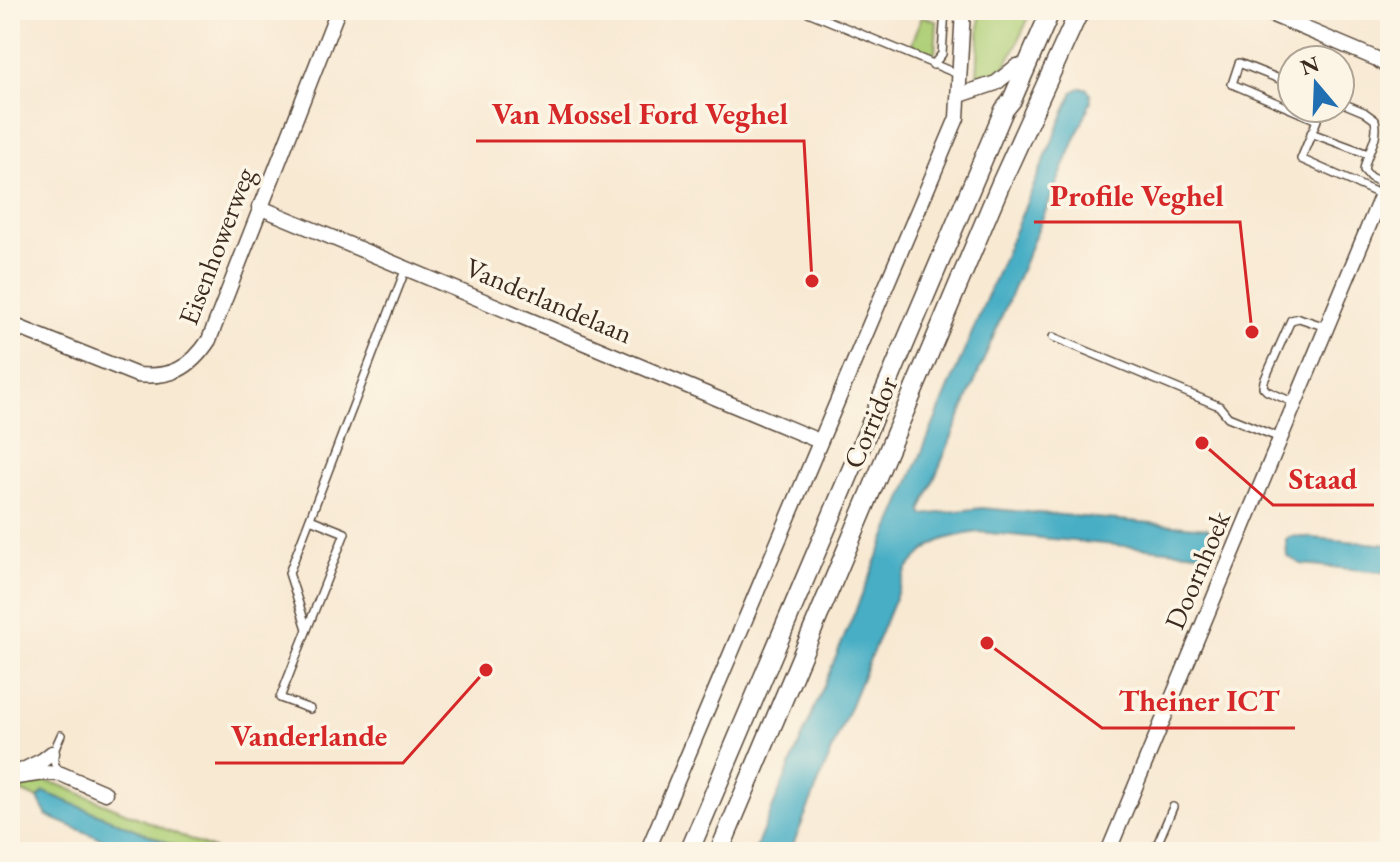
<svg xmlns="http://www.w3.org/2000/svg" width="1400" height="862" viewBox="0 0 1400 862" font-family="'EB Garamond',serif">
  <style>
    .green { fill: #afcf77; stroke: #757c4a; stroke-width: 2 }
    .water { fill: #46aec5; stroke: #406c72; stroke-width: 2 }
    .lines { fill: none; stroke-linecap: round; stroke-linejoin: round }
    .service-casing { stroke: #574739; stroke-width: 10 }
    .minor-casing { stroke: #574739; stroke-width: 17 }
    .secondary-casing { stroke: #574739; stroke-width: 21 }
    .service { stroke: #fff; stroke-width: 7 }
    .minor { stroke: #fff; stroke-width: 14 }
    .secondary { stroke: #fff; stroke-width: 18 }
    .labels { text-anchor: middle; stroke-width: 7; stroke-linejoin: round; paint-order: stroke }
    .street-label { font-size: 28px; fill: #3b2a1e; stroke: #fcf5e5 }
    .leader { fill: none; stroke: #d62828; stroke-width: 3 }
    .callout-dot { fill: #d62828; stroke: #fcf5e5; stroke-width: 3 }
    .callout-label { font-size: 30px; text-anchor: middle; font-weight: bold; fill: #d62828; stroke: #fcf5e5; stroke-width: 7; stroke-linejoin: round; paint-order: stroke }
  </style>
  <rect width="100%" height="100%" fill="#fcf5e5"/>
  <filter id="ink" filterUnits="userSpaceOnUse"><feTurbulence type="fractalNoise" baseFrequency=".0125" numOctaves="2"/><feDisplacementMap in="SourceGraphic" scale="16" xChannelSelector="R" yChannelSelector="G"/><feConvolveMatrix kernelMatrix="1 2 1 2 8 2 1 2 1" color-interpolation-filters="sRGB"/></filter>
  <filter id="wash" filterUnits="userSpaceOnUse"><feTurbulence type="fractalNoise" baseFrequency=".006" numOctaves="4" result="noise"/><feDisplacementMap in="SourceGraphic" scale="32" xChannelSelector="R" yChannelSelector="G"/><feGaussianBlur stdDeviation="1.8" result="paint"/><feColorMatrix in="noise" values="0 0 0 0 0 0 0 0 0 0 0 0 0 0 0 0 0 1.4 0 .05"/><feComposite in="paint" operator="in"/></filter>
  <g filter="url(#wash)">
    <rect width="100%" height="100%" fill="#f8e9d3"/>
    <g class="green">
      <path d="M 980,10 L 1033,10 C 1018,34 1011,79 977,82 Z"/>
      <path d="M 922,16 L 937,22 L 935,53 L 930,56 L 911,47 Z"/>
      <path d="M 45,781 L 60,785 L 220,852 L 190,852 L 44,792 L 38,799 L 20,791 L 23,785 Z"/>
    </g>
    <g class="water">
      <path d="M 1080,88 L 1086,88 L 1090,93 L 1091,101 L 921,511 L 923,515 L 982,508 L 1207,528 L 1211,532 L 1205,551 L 1198,553 L 979,532 C 943,537 930,541 907,569 L 790,852 L 754,852 L 1073,92 Z"/>
      <path d="M 1291,536 L 1390,545 L 1390,573 L 1301,564 L 1287,556 L 1286,539 Z"/>
      <path d="M 44,792 L 190,852 L 132,852 L 47,816 L 38,799 Z"/>
    </g>
  </g>
  <g filter="url(#ink)">
    <g class="lines">
      <g class="service-casing">
        <g id="service">
          <path d="M 803,10 L 960,75"/>
          <path d="M 933,65 L 942,54 L 945,10"/>
          <path d="M 1292,84 L 1239,63 L 1232,84 L 1317,120 L 1301,159 L 1382,195"/>
          <path d="M 1340,102 L 1364,112 L 1375,120 C 1380,139 1366,152 1364,170 L 1370,177 L 1386,185"/>
          <path d="M 1311,133 L 1368,154"/>
          <path d="M 1053,337 L 1219,406 L 1228,417 L 1280,438"/>
          <path d="M 1295,403 L 1267,391 L 1263,387 L 1264,381 L 1291,320 L 1299,318 L 1326,327"/>
          <path d="M 307,629 L 289,573 L 406,268"/>
          <path d="M 310,709 L 280,698 L 345,533 L 310,519"/>
          <path d="M 60,773 C 49,759 54,750 61,735"/>
          <path d="M 1154,852 L 1173,807"/>
        </g>
      </g>
      <g class="minor-casing">
        <g id="minor">
          <path d="M 1261,10 L 1377,59 L 1390,69"/>
          <path d="M 960,95 L 996,83 L 1017,66"/>
          <path d="M 259,207 L 819,441"/>
          <path d="M 10,324 L 137,375 C 171,378 190,369 209,340 L 338,10"/>
          <path d="M 11,776 L 43,760 L 52,753"/>
          <path d="M 10,778 L 44,773 L 61,774 L 105,793"/>
          <path d="M 647,852 L 957,118 L 963,10"/>
          <path d="M 1108,852 L 1390,175"/>
        </g>
      </g>
      <g class="secondary-casing">
        <g id="secondary">
          <path d="M 689,852 L 1004,110 L 1012,100 L 1051,10"/>
          <path d="M 719,852 L 1001,183 L 1077,16 L 1083,10"/>
        </g>
      </g>
      <use href="#service" class="service"/>
      <use href="#minor" class="minor"/>
      <use href="#secondary" class="secondary"/>
    </g>
  </g>
  <g class="labels">
    <g class="street-label">
      <text transform="translate(216 246) rotate(-69)" y="10">Eisenhowerweg</text>
      <text transform="translate(549 300) rotate(23)" y="10">Vanderlandelaan</text>
      <text transform="translate(870 422) rotate(-67)" y="10">Corridor</text>
      <text transform="translate(1197 570) rotate(-67)" y="10">Doornhoek</text>
    </g>
  </g>
  <path class="leader" d="M812 281L804 141H476M1252 332L1240 222H1034M1202 443L1273 505H1374M987 643L1102 728H1295M486 670L403 763H215"/>
  <g class="callout-dot">
    <circle cx="812" cy="281" r="8"/>
    <circle cx="1252" cy="332" r="8"/>
    <circle cx="1202" cy="443" r="8"/>
    <circle cx="987" cy="643" r="8"/>
    <circle cx="486" cy="670" r="8"/>
  </g>
  <g class="callout-label">
    <text x="640" y="124">Van Mossel Ford Veghel</text>
    <text x="1137" y="206">Profile Veghel</text>
    <text x="1323" y="489">Staad</text>
    <text x="1199" y="711">Theiner ICT</text>
    <text x="309" y="746">Vanderlande</text>
  </g>
  <rect width="1400" height="862" fill="none" stroke="#fcf5e5" stroke-width="40"/>
  <g transform="translate(1316 84) rotate(341)"><circle r="38" fill="#fcf5e5" stroke="#afa495" stroke-width="2"/>
  <path d="M0-6L14 30L0 20L-14 30Z" fill="#1f6fb2"/>
  <text y="-12" font-size="22" font-weight="bold" text-anchor="middle" fill="#3b2a1e">N</text>
  </g>
</svg>
